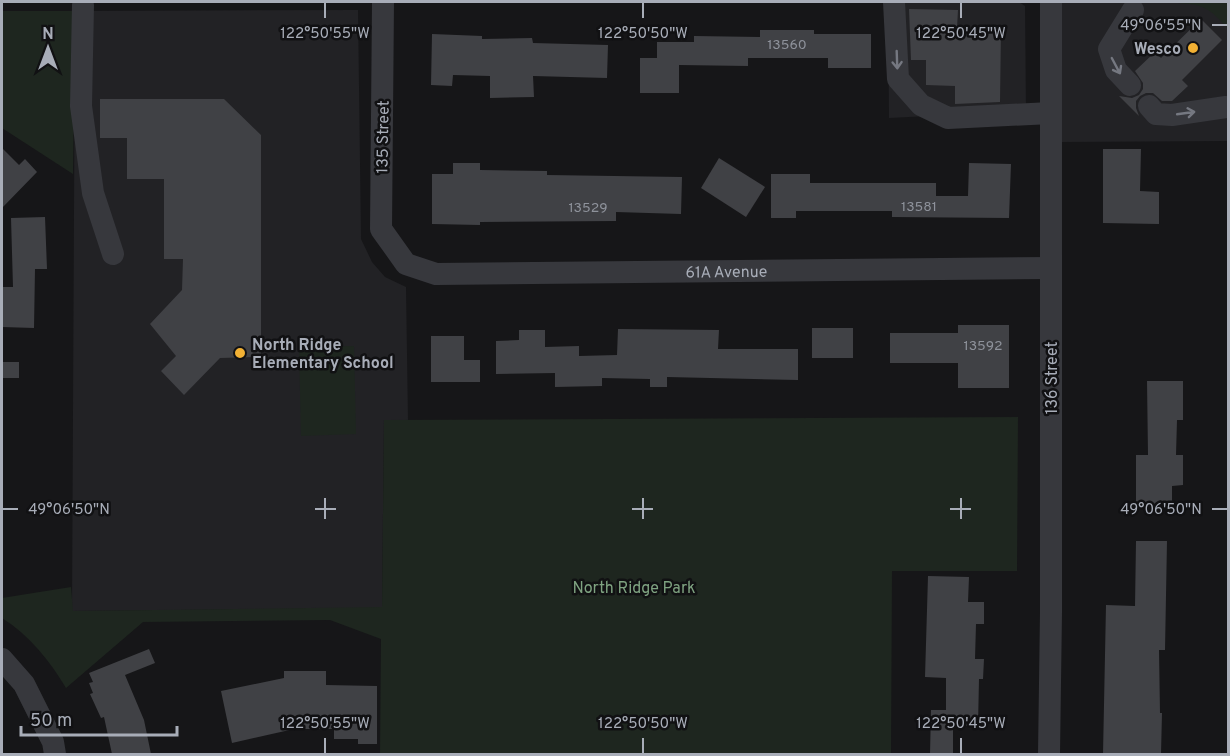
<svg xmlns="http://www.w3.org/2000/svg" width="1230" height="756" viewBox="0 0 1230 756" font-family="Overpass,sans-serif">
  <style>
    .built { fill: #222225 }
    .green { fill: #1e261f }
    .building { fill: #404145 }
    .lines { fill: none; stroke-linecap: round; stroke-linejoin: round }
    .minor { stroke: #37383d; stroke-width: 22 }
    .oneway { stroke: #757881 }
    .ticks { fill: none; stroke: #a8adb8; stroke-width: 2 }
    .poi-dot { fill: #f2b134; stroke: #111113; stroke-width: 2 }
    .labels { text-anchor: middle; stroke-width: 5; stroke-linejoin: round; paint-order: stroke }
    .number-label { font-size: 14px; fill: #8e929b }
    .poi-label { font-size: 16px; font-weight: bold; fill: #a8adb8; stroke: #111113; text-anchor: end }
    .street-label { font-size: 16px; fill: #a8adb8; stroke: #111113 }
    .park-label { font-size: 16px; fill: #7fa381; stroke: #111113 }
    .ticks-label { font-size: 15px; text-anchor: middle; fill: #a8adb8; stroke: #111113; stroke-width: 5; stroke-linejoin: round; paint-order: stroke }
  </style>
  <rect width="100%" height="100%" fill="#161618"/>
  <g class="built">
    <path d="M 888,2 L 1019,2 L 1025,6 L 1026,111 L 889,118 Z"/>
    <path d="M 1061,2 L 1228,2 L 1228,141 L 1062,142 Z"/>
    <path d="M 358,10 L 361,239 L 372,262 L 385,277 L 406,287 L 408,420 L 384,420 L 382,608 L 72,611 L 75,11 Z"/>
  </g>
  <g class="green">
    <path d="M 1161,2 L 1228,2 L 1228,29 C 1204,0 1196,5 1161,2 Z"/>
    <path d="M 2,11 L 75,11 L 73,174 L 2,128 Z"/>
    <path d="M 354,346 L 356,434 L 301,436 L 299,347 Z"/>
    <path d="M 1018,417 L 1017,571 L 892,571 L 891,754 L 380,754 L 381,639 L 330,620 L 143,622 L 66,688 C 50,661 29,635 2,618 L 2,598 L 71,587 L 73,611 L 382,607 L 384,420 Z"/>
  </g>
  <g class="building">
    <path d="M 909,9 L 958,10 L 957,28 L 1001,28 L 1000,102 L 955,104 L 955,86 L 926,85 L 926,60 L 911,60 Z"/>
    <path d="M 1201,19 L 1222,40 L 1182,80 L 1188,86 L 1172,101 L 1162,101 L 1153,93 L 1146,93 L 1140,96 L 1136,101 L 1136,108 L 1139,116 L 1119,96 L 1132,98 L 1139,95 L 1143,89 L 1143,83 L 1135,71 L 1155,52 L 1161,58 Z"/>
    <path d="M 760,30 L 814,30 L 814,34 L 871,34 L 871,68 L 828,68 L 828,58 L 748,58 L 748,66 L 679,65 L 679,93 L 640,93 L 640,58 L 657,58 L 657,42 L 694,42 L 694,36 L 760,37 Z"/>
    <path d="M 432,34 L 482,36 L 482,39 L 532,38 L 533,43 L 608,45 L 607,78 L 533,76 L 534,97 L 490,98 L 490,76 L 453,75 L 452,86 L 431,85 Z"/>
    <path d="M 100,99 L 224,99 L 261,135 L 261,357 L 220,358 L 184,395 L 161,371 L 176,356 L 150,324 L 182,290 L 183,259 L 164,259 L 164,179 L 127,179 L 127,138 L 100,138 Z"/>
    <path d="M 2,148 L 19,165 L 25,159 L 37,172 L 2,208 Z"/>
    <path d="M 1103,149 L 1141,149 L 1140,191 L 1159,192 L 1159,224 L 1103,223 Z"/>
    <path d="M 719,158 L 765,187 L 746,217 L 701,188 Z"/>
    <path d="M 453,163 L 480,163 L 480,170 L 547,171 L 547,175 L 682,177 L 681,214 L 616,212 L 616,221 L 480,222 L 480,225 L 432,224 L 432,174 L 453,174 Z"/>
    <path d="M 969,163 L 1011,164 L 1009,218 L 892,217 L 892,211 L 796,211 L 796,218 L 771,218 L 771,174 L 810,174 L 810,183 L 936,183 L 936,196 L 968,196 Z"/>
    <path d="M 45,217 L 47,269 L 35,269 L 34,328 L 2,327 L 2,287 L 13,287 L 11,218 Z"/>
    <path d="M 958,325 L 1009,325 L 1009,388 L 958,388 L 958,363 L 890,363 L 890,333 L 958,333 Z"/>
    <rect x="812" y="328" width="41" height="30"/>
    <path d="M 618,329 L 719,330 L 718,349 L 798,349 L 798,380 L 667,377 L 667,387 L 650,387 L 650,379 L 602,378 L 602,386 L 555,387 L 555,373 L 496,374 L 496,341 L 519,340 L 519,330 L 545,330 L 545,347 L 579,346 L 579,356 L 617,355 Z"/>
    <path d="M 431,336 L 464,336 L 464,360 L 480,360 L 480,382 L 431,382 Z"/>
    <rect x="2" y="362" width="17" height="16"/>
    <path d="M 1147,381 L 1183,381 L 1183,420 L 1177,420 L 1176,455 L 1183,455 L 1183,485 L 1172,486 L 1172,505 L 1136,504 L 1136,455 L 1148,455 Z"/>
    <path d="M 1136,541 L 1167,541 L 1165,650 L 1159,650 L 1160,713 L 1162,713 L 1161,754 L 1103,754 L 1106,605 L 1135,606 Z"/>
    <path d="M 928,576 L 969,577 L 968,602 L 984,602 L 984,624 L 976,624 L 975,659 L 984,659 L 983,679 L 979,679 L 978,726 L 953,726 L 953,754 L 930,754 L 931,710 L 946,710 L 946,678 L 925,677 Z"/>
    <path d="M 149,649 L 155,663 L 125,675 L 144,720 L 151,754 L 112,754 L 104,717 L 101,718 L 90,694 L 93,693 L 89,683 L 93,682 L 89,673 Z"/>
    <path d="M 284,671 L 326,671 L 326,685 L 377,686 L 377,744 L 358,744 L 358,739 L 334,739 L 334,729 L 294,729 L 232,743 L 221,691 L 284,678 Z"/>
  </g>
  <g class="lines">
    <g class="minor">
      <path id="s1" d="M 383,2 L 381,229 L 406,264 L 436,274 L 1051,268"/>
      <path d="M 894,2 L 898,79 L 921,105 L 948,118 L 1051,113"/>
      <path d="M 83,5 L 81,106 L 93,193 L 113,254"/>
      <path d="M 1130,85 L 1116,70 L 1109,49 L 1133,10"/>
      <path d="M 1149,106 L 1156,114 L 1172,115 L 1226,107"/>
      <path d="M 2,659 L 24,684 L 53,742 L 55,754"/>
      <path d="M 1049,754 L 1051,612 L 1051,2"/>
    </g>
  </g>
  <defs><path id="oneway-shaft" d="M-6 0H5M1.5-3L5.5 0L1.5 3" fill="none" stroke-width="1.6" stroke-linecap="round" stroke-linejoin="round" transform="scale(1.5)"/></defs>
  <g class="oneway">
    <use href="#oneway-shaft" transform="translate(897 60) rotate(88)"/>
    <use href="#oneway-shaft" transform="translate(1116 66) rotate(62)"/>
    <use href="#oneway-shaft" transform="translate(1186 113) rotate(-8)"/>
  </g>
  <path class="ticks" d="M 325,3 L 325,18M 643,3 L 643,18M 961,3 L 961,18M 1212,25 L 1227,25M 325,498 L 325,519M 643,498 L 643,519M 961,498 L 961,519M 3,509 L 18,509M 315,509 L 336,509M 632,509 L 653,509M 950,509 L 971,509M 1212,509 L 1227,509M 325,738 L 325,753M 643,738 L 643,753M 961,738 L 961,753"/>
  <g class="poi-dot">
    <circle cx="1193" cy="48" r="6"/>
    <circle cx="240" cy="353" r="6"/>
  </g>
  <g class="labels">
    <g class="number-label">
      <text x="787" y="49">13560</text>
      <text x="919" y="211">13581</text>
      <text x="588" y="212">13529</text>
      <text x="983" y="350">13592</text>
    </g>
    <g class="poi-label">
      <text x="1181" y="54">Wesco</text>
      <text x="252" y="350" text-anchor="start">North Ridge<tspan x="252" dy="18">Elementary School</tspan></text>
    </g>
    <g class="street-label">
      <text transform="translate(382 137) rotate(-89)" y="6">135 Street</text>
      <text dy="6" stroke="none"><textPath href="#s1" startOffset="592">61A Avenue</textPath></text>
      <text transform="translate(1051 378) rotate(-90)" y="6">136 Street</text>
    </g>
    <g class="park-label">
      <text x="634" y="593">North Ridge Park</text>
    </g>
  </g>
  <g class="ticks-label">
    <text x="1161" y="30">49°06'55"N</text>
    <text x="325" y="38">122°50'55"W</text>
    <text x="643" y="38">122°50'50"W</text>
    <text x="961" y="38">122°50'45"W</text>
    <text x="69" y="514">49°06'50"N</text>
    <text x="1161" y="514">49°06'50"N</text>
    <text x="325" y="728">122°50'55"W</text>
    <text x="643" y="728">122°50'50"W</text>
    <text x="961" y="728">122°50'45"W</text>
  </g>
  <rect width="1230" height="756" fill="none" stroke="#a8adb8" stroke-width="6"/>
  <g transform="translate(48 48)" stroke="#111113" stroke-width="4.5" paint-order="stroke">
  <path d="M0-4.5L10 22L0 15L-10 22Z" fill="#a8adb8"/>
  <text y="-9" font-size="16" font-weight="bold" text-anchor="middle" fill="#a8adb8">N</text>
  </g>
  <path d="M21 726v9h156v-9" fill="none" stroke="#a8adb8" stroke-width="3"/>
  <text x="30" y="726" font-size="18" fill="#a8adb8" stroke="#111113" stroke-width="4.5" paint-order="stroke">50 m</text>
</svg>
